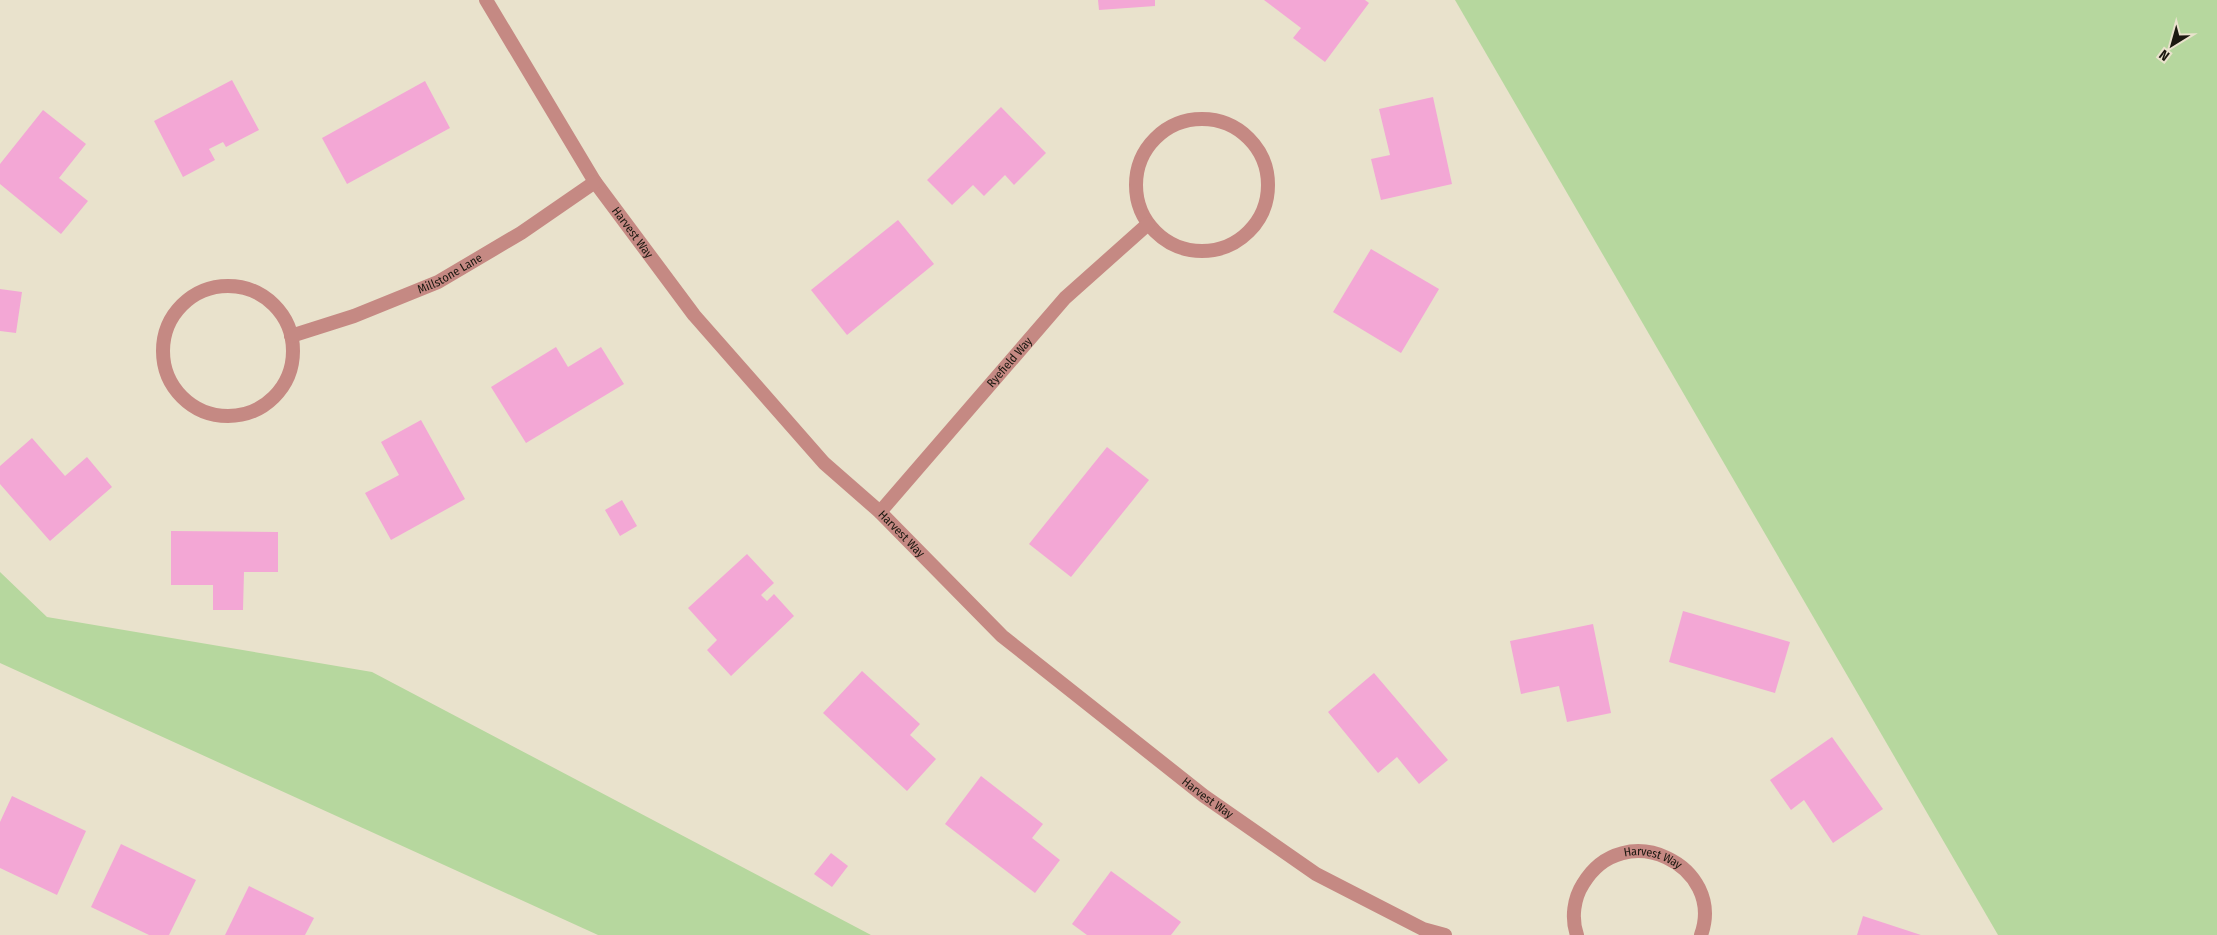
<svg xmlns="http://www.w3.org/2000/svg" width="2217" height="935" viewBox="0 0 2217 935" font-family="'Fira Sans Condensed',sans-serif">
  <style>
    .green { fill: #b6d79e }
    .building { fill: #f3a7d5 }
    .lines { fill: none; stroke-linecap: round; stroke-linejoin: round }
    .minor { stroke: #c58983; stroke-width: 14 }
    .labels { text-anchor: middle; stroke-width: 4; stroke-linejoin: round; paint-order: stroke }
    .street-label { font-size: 12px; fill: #1b1810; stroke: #e9e2cc }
  </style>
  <rect width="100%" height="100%" fill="#e9e2cc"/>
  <g class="green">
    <path d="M 1455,0 L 2217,0 L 2217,935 L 1998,935 Z"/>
    <path d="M 0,572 L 47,617 L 372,672 L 871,935 L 598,935 L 0,663 Z"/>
  </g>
  <g class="building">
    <path d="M 1098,0 L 1155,0 L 1155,6 L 1099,10 Z"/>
    <path d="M 1264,0 L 1365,0 L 1369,3 L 1325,62 L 1293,38 L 1301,28 Z"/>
    <path d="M 232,80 L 259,130 L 226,147 L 223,142 L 209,149 L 215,160 L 183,177 L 154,121 Z"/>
    <path d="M 425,81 L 450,128 L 347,184 L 322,138 Z"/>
    <path d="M 1433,97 L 1452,184 L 1381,200 L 1371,159 L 1390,155 L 1379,109 Z"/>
    <path d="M 1001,107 L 1046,153 L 1014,185 L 1005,175 L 984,196 L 973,185 L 952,205 L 927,180 Z"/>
    <path d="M 43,110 L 86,144 L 59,178 L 88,201 L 61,234 L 0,184 L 0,164 Z"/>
    <path d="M 898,220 L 934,264 L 847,335 L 811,290 Z"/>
    <path d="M 1371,249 L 1439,289 L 1401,353 L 1333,312 Z"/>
    <path d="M 0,289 L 22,292 L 16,333 L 0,331 Z"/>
    <path d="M 556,347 L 568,367 L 601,347 L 624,384 L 526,443 L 491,387 Z"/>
    <path d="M 421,420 L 465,499 L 391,540 L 365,493 L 399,475 L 381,442 Z"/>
    <path d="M 32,438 L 65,476 L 87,457 L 112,487 L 50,541 L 0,484 L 0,466 Z"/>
    <path d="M 1107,447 L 1149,480 L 1071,577 L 1029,544 Z"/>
    <path d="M 622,500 L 637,526 L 620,536 L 605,510 Z"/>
    <path d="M 171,531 L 278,532 L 278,572 L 244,572 L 243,610 L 213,610 L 213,585 L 171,585 Z"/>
    <path d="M 747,554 L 774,583 L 761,595 L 767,601 L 774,594 L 794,616 L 731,676 L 707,650 L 717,640 L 688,608 Z"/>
    <path d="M 1683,611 L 1790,642 L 1775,693 L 1669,662 Z"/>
    <path d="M 1593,624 L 1611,713 L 1567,722 L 1559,686 L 1521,694 L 1510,641 Z"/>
    <path d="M 862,671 L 920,724 L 910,735 L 936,759 L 907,791 L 823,713 Z"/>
    <path d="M 1374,673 L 1448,760 L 1419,784 L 1397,757 L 1378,773 L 1328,712 Z"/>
    <path d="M 1832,737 L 1883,809 L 1833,843 L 1804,800 L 1791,810 L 1770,780 Z"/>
    <path d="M 981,776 L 1043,824 L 1032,838 L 1060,860 L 1035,893 L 945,824 Z"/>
    <path d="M 12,796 L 86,831 L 57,895 L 0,868 L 0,822 Z"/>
    <path d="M 121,844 L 196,880 L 169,935 L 149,935 L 91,907 Z"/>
    <path d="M 831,853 L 848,866 L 832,887 L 814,874 Z"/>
    <path d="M 1111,871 L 1181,922 L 1171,935 L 1087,935 L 1072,924 Z"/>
    <path d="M 249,886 L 314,918 L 305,935 L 225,935 Z"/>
    <path d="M 1863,916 L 1921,935 L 1857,935 Z"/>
  </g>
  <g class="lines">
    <g class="minor">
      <path id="s1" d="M 486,0 L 595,182 L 694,315 L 824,463 L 880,512 L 1002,636 L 1204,796 L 1316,874 L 1423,929 L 1445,935"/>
      <circle cx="1202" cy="185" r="66"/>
      <circle cx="228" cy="351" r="65"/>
      <path id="s2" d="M 291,336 L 354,316 L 438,282 L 521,233 L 595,182"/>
      <path id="s3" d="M 880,512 L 1065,298 L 1148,224"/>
      <path id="s4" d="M 1577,935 C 1571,918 1574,898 1583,884 C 1624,815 1726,866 1701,935"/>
    </g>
  </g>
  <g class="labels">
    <g class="street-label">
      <text dy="4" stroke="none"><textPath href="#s1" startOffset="275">Harvest Way</textPath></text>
      <text dy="4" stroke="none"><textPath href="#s2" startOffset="171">Millstone Lane</textPath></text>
      <text dy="4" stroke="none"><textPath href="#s3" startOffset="198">Ryefield Way</textPath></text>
      <text dy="4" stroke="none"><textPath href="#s1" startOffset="680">Harvest Way</textPath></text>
      <text dy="4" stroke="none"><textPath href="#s1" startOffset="1085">Harvest Way</textPath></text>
      <text dy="4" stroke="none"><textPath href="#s4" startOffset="136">Harvest Way</textPath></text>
    </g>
  </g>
  <g transform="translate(2172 45) rotate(217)" stroke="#e9e2cc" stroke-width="4" paint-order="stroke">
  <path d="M0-4L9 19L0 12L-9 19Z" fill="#1b1810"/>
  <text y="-8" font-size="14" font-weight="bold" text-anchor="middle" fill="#1b1810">N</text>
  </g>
</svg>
